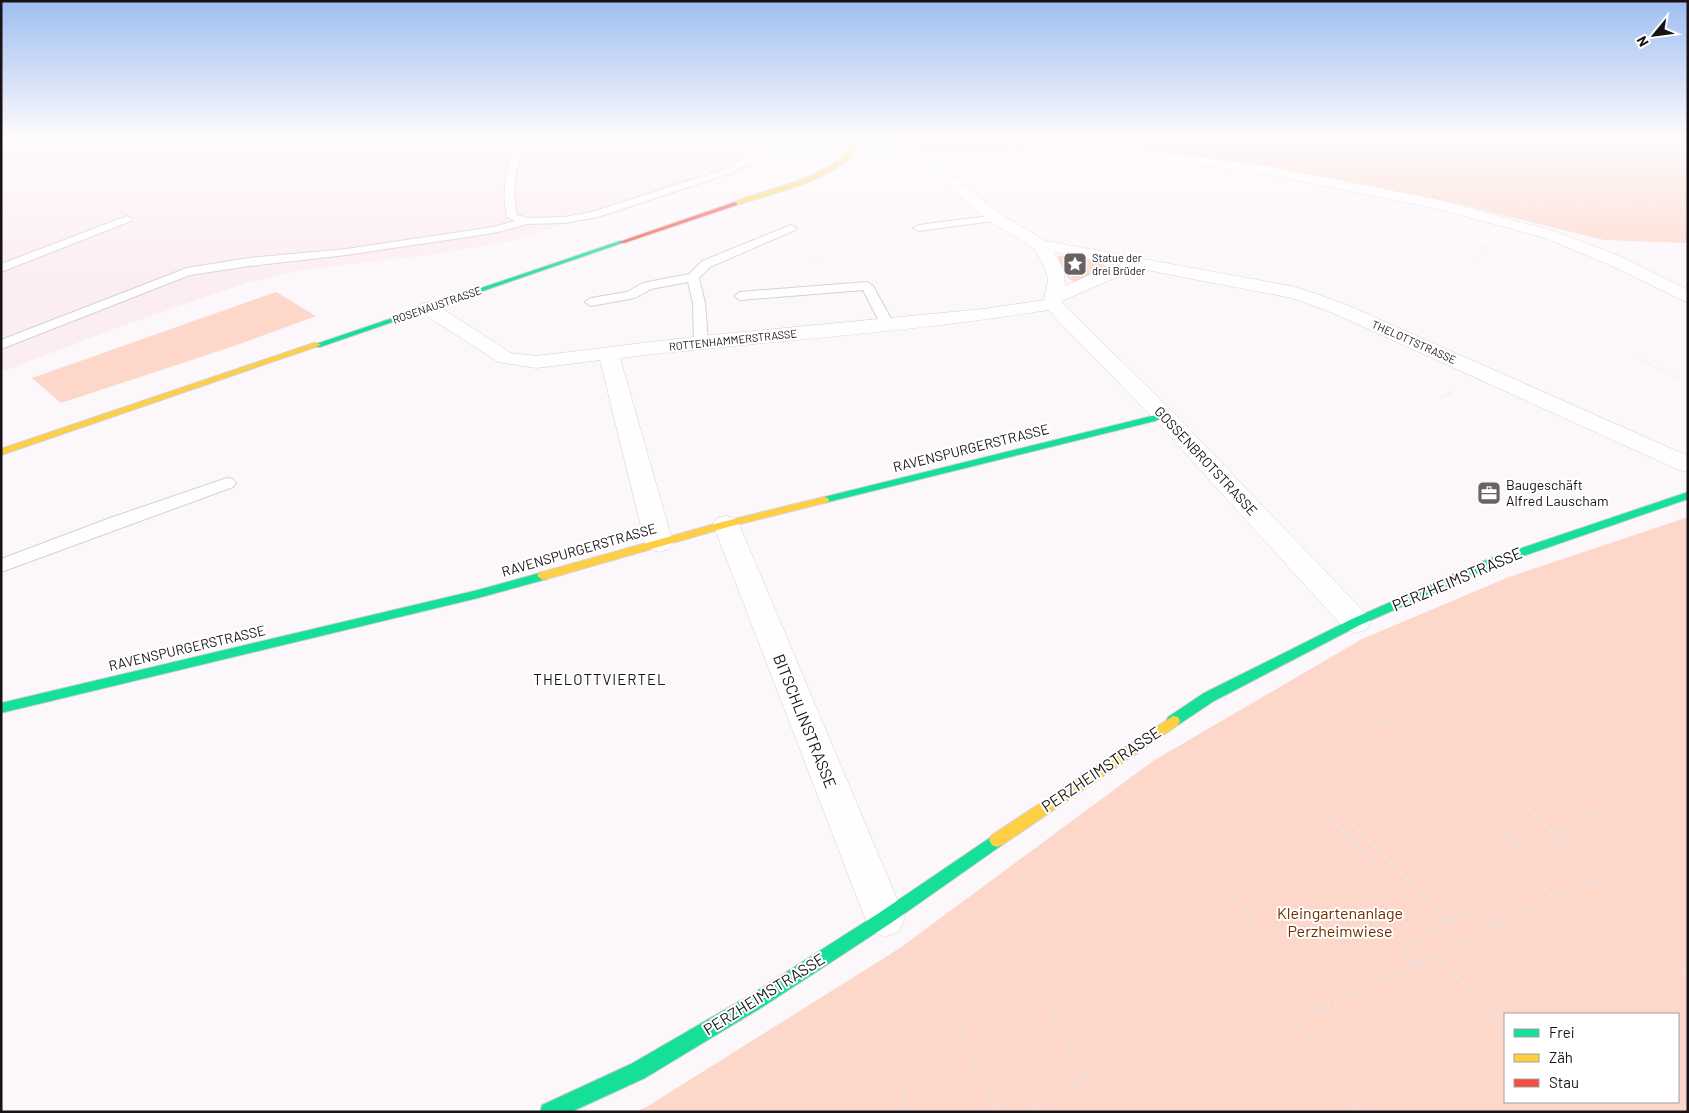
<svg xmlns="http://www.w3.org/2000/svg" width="1689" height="1113" viewBox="0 0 1689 1113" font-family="Barlow,sans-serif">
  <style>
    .built { fill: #fcecf4 }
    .green { fill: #fdd8ca; fill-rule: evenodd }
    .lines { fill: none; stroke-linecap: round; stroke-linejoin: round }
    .lane-casing { stroke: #d6d1d4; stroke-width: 2 }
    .street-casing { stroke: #d6d1d4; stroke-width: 1 }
    .fast-casing { stroke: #d6d1d4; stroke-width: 2 }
    .slow-casing { stroke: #d6d1d4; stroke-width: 2 }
    .jam-casing { stroke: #d6d1d4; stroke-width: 2 }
    .path-far3 { stroke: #e6e3e5; stroke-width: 2; stroke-dasharray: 0.5 2; stroke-linecap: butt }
    .path-far2 { stroke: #e6e3e5; stroke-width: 2.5; stroke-dasharray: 1 3; stroke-linecap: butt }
    .path-far1 { stroke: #e6e3e5; stroke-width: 4; stroke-dasharray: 1 4.5; stroke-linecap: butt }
    .path { stroke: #e6e3e5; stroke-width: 4.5; stroke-dasharray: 2 5.5; stroke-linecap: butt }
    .lane { fill: #fffefe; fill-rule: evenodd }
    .street { fill: #fffefe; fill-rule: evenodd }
    .fast { fill: #16e098; fill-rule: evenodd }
    .slow { fill: #ffcf43; fill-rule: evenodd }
    .jam { fill: #f24e42; fill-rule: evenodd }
    .labels { text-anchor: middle; stroke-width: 4; stroke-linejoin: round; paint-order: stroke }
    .far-poi-label { font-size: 11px; fill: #181215; stroke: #fff; text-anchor: start }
    .far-street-label { font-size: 11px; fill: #181215; stroke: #fff }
    .street-label { font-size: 14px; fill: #181215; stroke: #fff }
    .poi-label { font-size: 14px; fill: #181215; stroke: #fff; text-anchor: start }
    .neighbourhood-label { font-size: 15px; letter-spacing: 1px; fill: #181215; stroke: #fff }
    .near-street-label { font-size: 16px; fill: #181215; stroke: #fff }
    .near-park-label { font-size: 16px; fill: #742a00; stroke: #fff }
  </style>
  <rect width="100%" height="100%" fill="#fcf7fa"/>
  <path class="built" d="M 1,137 L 772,137 L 751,159 L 742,164 L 594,215 L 511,241 L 429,255 L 303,270 L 246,283 L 121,326 L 1,372 Z"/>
  <g class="green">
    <path d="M 892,137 L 1688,137 L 1688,243 L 1604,240 L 1458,204 L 1336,179 L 1263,166 L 1142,150 L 1087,146 L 946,153 L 942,151 L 929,152 L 889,142 Z"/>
    <path d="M 1059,256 C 1069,255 1101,260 1107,268 C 1097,273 1077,289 1067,277 C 1063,272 1061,264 1057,259 Z"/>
    <path d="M 276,292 L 316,316 L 234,346 L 61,403 L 32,378 Z"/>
    <path d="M 1688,517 L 1688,1112 L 635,1112 L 648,1106 L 900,948 L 1153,761 L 1362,639 L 1509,577 ZM 1678,1014 L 1678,1102 L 1505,1102 L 1505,1014 Z"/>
  </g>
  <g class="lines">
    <g class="lane-casing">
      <g id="lane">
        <path d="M 518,137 L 526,137 C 517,163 511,187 517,215 L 527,218 L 564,217 L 592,212 L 725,169 L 748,157 L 773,137 L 782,137 L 754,161 L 731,173 L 598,217 L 564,223 L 527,224 L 494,233 L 346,255 L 249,266 L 190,275 L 1,349 L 1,340 L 187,268 L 249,258 L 346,249 L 493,227 L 515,221 L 507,217 C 501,188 507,164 518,137 Z"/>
        <path d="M 996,215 L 1000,216 L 1001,218 L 1000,220 L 919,231 L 913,228 L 919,225 Z"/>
        <path d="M 127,216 L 132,219 L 131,221 L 1,272 L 1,264 Z"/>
        <path d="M 791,225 L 797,228 L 795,230 L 710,267 L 699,278 L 705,303 L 708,342 L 706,345 L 696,345 L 694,342 L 693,303 L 688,282 L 651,289 L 635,298 L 591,306 L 585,302 L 591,298 L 627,292 L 643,283 L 689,274 L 702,261 Z"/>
        <path d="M 867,282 L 873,286 L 895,326 L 893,329 L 883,329 L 863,290 L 740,300 L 734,296 L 740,292 Z"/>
        <path d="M 227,478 L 233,479 L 236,483 L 233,487 L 1,572 L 1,559 L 110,518 Z"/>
      </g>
    </g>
    <g class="street-casing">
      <g id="street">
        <path d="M 850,148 L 949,157 L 1051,150 L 1142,150 L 1261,165 L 1440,200 L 1557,232 L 1622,257 L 1688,290 L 1688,303 L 1610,265 L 1545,238 L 1438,209 L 1261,173 L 1142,158 L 1051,158 L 949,165 L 938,164 L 1000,214 L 1046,241 L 1296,287 L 1347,305 L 1688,456 L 1688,472 L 1679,470 L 1333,313 L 1292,298 L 1131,267 L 1124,274 L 1062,301 L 1062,303 L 1172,411 L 1367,615 L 1371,622 L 1367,629 L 1356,633 L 1345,629 L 1156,421 L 1048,310 C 906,333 763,341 620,358 L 673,543 L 669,549 L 659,552 L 649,549 L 645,543 L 600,360 L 536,368 L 498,362 L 421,312 L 419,308 L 421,304 L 428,302 L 435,304 L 511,353 L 536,356 L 701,336 L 983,309 L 1044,300 L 1048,281 L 1046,270 L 1034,248 L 989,221 L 919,162 L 845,155 L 843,152 ZM 1054,252 L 1114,264 L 1065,286 L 1064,270 Z"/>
        <path d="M 726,516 L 735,518 L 739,524 L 905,918 L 899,931 L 885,937 L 871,931 L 865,918 L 713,524 L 717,518 Z"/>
      </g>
    </g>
    <g class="fast-casing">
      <g id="fast">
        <path d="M 620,241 L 625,242 L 320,347 L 317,347 L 313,345 Z"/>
        <path d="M 1164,413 L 1167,414 L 1167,418 L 824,503 L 819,500 L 824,497 Z"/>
        <path d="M 1688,492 L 1688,499 L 1494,566 L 1360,625 L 1214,701 L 1178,725 L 1173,726 L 1168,725 L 1166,721 L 1168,717 L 1204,693 L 1352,619 L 1486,560 Z"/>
        <path d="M 543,572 L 547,573 L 549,576 L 547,579 L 478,598 L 1,713 L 1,703 L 478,590 Z"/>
        <path d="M 997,833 L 1002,835 L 1005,840 L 1002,845 L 891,923 L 764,1006 L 645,1078 L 571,1112 L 540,1112 L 542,1105 L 631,1064 L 752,994 L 879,913 Z"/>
      </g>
    </g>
    <g class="slow-casing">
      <g id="slow">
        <path d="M 854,137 L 860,137 C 858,143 856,150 851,155 C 829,181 770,194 737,205 L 732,204 C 740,199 752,196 761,193 C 792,183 844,171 854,137 Z"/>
        <path d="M 314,343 L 317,343 L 321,345 L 1,455 L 1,449 Z"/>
        <path d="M 824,497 L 828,498 L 829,500 L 828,502 L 728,527 L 543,580 L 537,576 L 539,573 L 722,522 Z"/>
        <path d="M 1173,716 L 1178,717 L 1180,721 L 1178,725 L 1002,845 L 997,847 L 992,845 L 989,840 L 992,835 Z"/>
      </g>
    </g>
    <g class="jam-casing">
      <path id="jam" d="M 735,202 L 737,203 L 737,205 L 624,243 L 619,242 Z"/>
    </g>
    <g class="path-far3">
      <path d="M 1256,137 L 1263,142"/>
      <path d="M 1279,137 C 1388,157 1495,182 1603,205"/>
      <path d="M 1300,137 L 1333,137"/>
      <path d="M 1483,137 L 1524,161 L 1581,188 L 1673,213"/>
      <path d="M 1683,137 L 1688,143"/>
      <path d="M 1520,198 L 1588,204"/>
      <path d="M 1602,205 L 1688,216"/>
      <path d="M 803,250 L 822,264"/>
      <path d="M 1468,262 L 1474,262 L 1489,251 L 1482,247 L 1485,244"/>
      <path d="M 1639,359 L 1688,383"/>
    </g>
    <path class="path-far2" d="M 1441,398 L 1455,391"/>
    <g class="path-far1">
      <path d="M 1380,646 L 1531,810"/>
      <path d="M 1376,721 L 1380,726 L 1408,712 L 1491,810"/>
      <path d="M 1311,781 L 1339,810"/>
      <path d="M 1308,795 L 1322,810"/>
      <path d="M 1604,810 L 1688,767"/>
    </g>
    <g class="path">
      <path d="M 1321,808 L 1438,931 L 1402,948 L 1415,964"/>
      <path d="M 1338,808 L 1449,923 L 1481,910 L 1497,926"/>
      <path d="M 1491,808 L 1535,876 L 1554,899"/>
      <path d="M 1530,808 L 1554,835"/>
      <path d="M 1606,808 L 1554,835 L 1593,880 L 1688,980"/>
      <path d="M 1191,838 L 1318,1010"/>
      <path d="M 1437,954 L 1505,1031"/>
      <path d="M 950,1009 L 997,1112"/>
      <path d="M 903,1087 L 903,1112"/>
      <path d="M 1025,1112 L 1088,1079 L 1044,999"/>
      <path d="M 1364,1112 L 1295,1021 L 1593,880"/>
    </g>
    <use href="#lane" class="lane"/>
    <use href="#street" class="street"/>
    <use href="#fast" class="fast"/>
    <use href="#slow" class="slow"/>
    <use href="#jam" class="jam"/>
  </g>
  <linearGradient id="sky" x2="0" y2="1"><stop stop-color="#9ebef0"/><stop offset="0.47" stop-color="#fefbfd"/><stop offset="1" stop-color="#fefbfd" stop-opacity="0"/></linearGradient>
  <rect width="1689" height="293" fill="url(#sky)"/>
  <defs>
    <g id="sight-square" transform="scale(1.25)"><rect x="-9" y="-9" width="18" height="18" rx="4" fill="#686265" stroke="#fff"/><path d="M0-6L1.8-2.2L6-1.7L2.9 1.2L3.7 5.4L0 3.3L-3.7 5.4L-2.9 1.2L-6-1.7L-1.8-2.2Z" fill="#fff"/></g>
    <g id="office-square" transform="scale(1.25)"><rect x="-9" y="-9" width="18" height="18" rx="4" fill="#686265" stroke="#fff"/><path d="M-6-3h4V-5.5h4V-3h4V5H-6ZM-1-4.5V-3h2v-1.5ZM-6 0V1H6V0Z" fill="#fff"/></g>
  </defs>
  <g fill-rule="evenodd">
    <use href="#sight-square" x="1075" y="264"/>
    <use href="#office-square" x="1489" y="493"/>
  </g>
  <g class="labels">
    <g class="far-poi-label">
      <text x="1092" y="262">Statue der<tspan x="1092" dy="13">drei Brüder</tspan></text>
    </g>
    <g class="far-street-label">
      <text transform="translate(437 305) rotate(-19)" y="4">ROSENAUSTRASSE</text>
      <text transform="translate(733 340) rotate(-6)" y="4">ROTTENHAMMERSTRASSE</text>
      <text transform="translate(1414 342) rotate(24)" y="4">THELOTTSTRASSE</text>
    </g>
    <g class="street-label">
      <text transform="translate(971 448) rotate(-14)" y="5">RAVENSPURGERSTRASSE</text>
      <text transform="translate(1206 461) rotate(47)" y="5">GOSSENBROTSTRASSE</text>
      <text transform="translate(579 550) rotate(-16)" y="5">RAVENSPURGERSTRASSE</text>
      <text transform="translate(187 648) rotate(-13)" y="5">RAVENSPURGERSTRASSE</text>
    </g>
    <g class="poi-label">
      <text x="1506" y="490">Baugeschäft<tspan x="1506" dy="16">Alfred Lauscham</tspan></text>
    </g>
    <g class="neighbourhood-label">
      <text x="600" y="685">THELOTTVIERTEL</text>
    </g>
    <g class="near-street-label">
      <text transform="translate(1457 579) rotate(-23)" y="6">PERZHEIMSTRASSE</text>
      <text transform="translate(805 721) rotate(68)" y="6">BITSCHLINSTRASSE</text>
      <text transform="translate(1101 769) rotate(-34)" y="6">PERZHEIMSTRASSE</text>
      <text transform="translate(764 994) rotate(-32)" y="6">PERZHEIMSTRASSE</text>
    </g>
    <g class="near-park-label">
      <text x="1340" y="919">Kleingartenanlage<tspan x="1340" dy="18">Perzheimwiese</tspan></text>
    </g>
  </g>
  <rect width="1689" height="1113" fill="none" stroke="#181215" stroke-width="5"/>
  <rect x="1504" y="1013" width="175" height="90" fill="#ffffff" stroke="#a3a0a1"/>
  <rect x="1514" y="1029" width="25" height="8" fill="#16e098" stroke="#a3a0a1"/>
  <text x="1549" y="1038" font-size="15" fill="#181215">Frei</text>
  <rect x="1514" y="1054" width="25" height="8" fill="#ffcf43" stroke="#a3a0a1"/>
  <text x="1549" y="1063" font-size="15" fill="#181215">Zäh</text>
  <rect x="1514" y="1079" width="25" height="8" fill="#f24e42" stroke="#a3a0a1"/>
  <text x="1549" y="1088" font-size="15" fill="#181215">Stau</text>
  <g transform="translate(1654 35) rotate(241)" stroke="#ffffff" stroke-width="4" paint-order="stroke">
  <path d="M0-4L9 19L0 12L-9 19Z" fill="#181215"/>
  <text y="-8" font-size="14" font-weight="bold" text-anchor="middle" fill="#181215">N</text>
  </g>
</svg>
